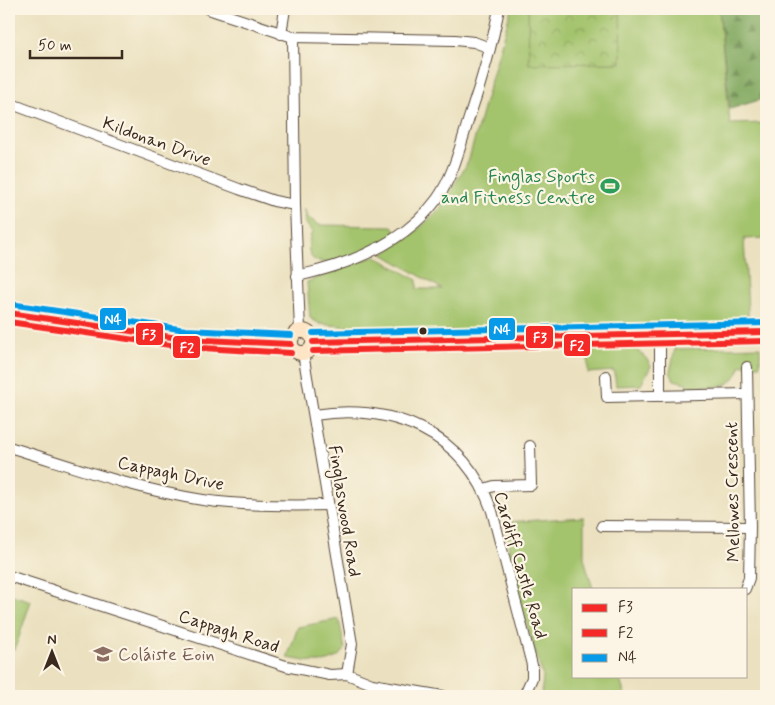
<svg xmlns="http://www.w3.org/2000/svg" width="775" height="705" viewBox="0 0 775 705" font-family="Mynerve,sans-serif">
  <style>
    .grass { fill: #a3c36c; stroke: #6f7645 }
    .forest { fill: url(#forest-firs); stroke: #5e6a3f }
    .park { fill: url(#park-crowns); stroke: #6f7645 }
    .lines { fill: none; stroke-linecap: round; stroke-linejoin: round }
    .minor-casing { stroke: #554536; stroke-width: 12 }
    .secondary-casing { stroke: #554536; stroke-width: 16 }
    .minor { stroke: #fff; stroke-width: 10 }
    .secondary { stroke: #fde5c5; stroke-width: 14 }
    .bus-1-casing { stroke: #fcf5e5; stroke-width: 10 }
    .bus-2-casing { stroke: #fcf5e5; stroke-width: 10 }
    .bus-3-casing { stroke: #fcf5e5; stroke-width: 10 }
    .bus-1 { stroke: #f52a26; stroke-width: 6 }
    .bus-2 { stroke: #f52a26; stroke-width: 6 }
    .bus-3 { stroke: #069ae8; stroke-width: 6 }
    .bus-dot { fill: #3b2a1e; stroke: #fcf5e5; stroke-width: 2 }
    .labels { text-anchor: middle; stroke-width: 4.5; stroke-linejoin: round; paint-order: stroke }
    .street-label { font-size: 18px; fill: #3b2a1e; stroke: #fcf5e5 }
    .leisure-label { font-size: 18px; fill: #27864d; stroke: #fcf5e5; text-anchor: end }
    .education-label { font-size: 18px; fill: #785e54; stroke: #fcf5e5; text-anchor: start }
    .line-badge { stroke: #fcf5e5; stroke-width: 2 }
    .badge-label { font-size: 14px; text-anchor: middle; font-weight: bold; fill: #fff }
  </style>
  <defs>
    <pattern id="forest-firs" width="22" height="20" patternUnits="userSpaceOnUse" patternTransform="scale(1.25)"><rect width="22" height="20" fill="#82a960"/><path d="M5 1l3.5 6h-7zM16 11l3.5 6h-7z" fill="#6c8a4f"/></pattern>
    <pattern id="park-crowns" width="20" height="18" patternUnits="userSpaceOnUse" patternTransform="scale(1.25)"><rect width="20" height="18" fill="#a3c36c"/><path d="M2 6a3 3 0 1 1 6 0M12 15a3 3 0 1 1 6 0" fill="none" stroke="#869f58"/></pattern>
  </defs>
  <rect width="100%" height="100%" fill="#fcf5e5"/>
  <filter id="ink" filterUnits="userSpaceOnUse"><feTurbulence type="fractalNoise" baseFrequency=".02" numOctaves="2"/><feDisplacementMap in="SourceGraphic" scale="10" xChannelSelector="R" yChannelSelector="G"/><feConvolveMatrix kernelMatrix="1 2 1 2 8 2 1 2 1" color-interpolation-filters="sRGB"/></filter>
  <filter id="wash" filterUnits="userSpaceOnUse"><feTurbulence type="fractalNoise" baseFrequency=".0096" numOctaves="4" result="noise"/><feDisplacementMap in="SourceGraphic" scale="20" xChannelSelector="R" yChannelSelector="G"/><feGaussianBlur stdDeviation="1.12" result="paint"/><feColorMatrix in="noise" values="0 0 0 0 0 0 0 0 0 0 0 0 0 0 0 0 0 1.4 0 .05"/><feComposite in="paint" operator="in"/></filter>
  <g filter="url(#wash)">
    <rect width="100%" height="100%" fill="#ebe1c0"/>
    <g class="grass">
      <path d="M 511,9 L 719,9 L 730,124 L 766,123 L 766,238 L 744,239 L 749,328 L 400,332 L 320,324 L 310,318 L 307,282 L 375,256 L 417,280 L 417,289 L 442,289 L 383,254 L 413,234 L 439,210 L 468,162 Z"/>
      <path d="M 304,208 L 307,217 L 319,225 L 392,226 L 397,233 C 384,241 319,279 310,254 C 307,246 309,240 312,232 L 305,222 Z"/>
      <path d="M 588,347 L 636,349 L 646,358 L 651,366 L 641,385 L 616,386 L 614,371 L 588,373 Z"/>
      <path d="M 760,347 L 760,365 L 741,365 C 730,394 715,386 687,386 L 686,383 L 674,380 L 670,372 L 675,349 Z"/>
      <path d="M 584,517 L 584,558 L 593,589 L 574,589 L 574,676 L 619,676 L 625,696 L 541,696 L 543,677 L 510,570 L 507,522 Z"/>
      <path d="M 9,594 L 31,601 L 15,649 L 9,647 Z"/>
      <path d="M 339,619 L 345,649 C 330,669 309,661 287,658 L 298,627 Z"/>
    </g>
    <path class="forest" d="M 719,9 L 766,9 L 766,98 L 730,109 Z"/>
    <path class="park" d="M 528,9 L 620,9 L 621,63 L 529,64 Z"/>
  </g>
  <g filter="url(#ink)">
    <g class="lines">
      <g class="minor-casing">
        <g id="minor">
          <path d="M 208,9 L 293,37 L 455,40 L 474,42 L 490,48"/>
          <path d="M 281,34 L 285,9"/>
          <path d="M 293,37 L 295,205 L 300,331"/>
          <path d="M 9,103 L 239,189 L 274,201 L 295,205"/>
          <path d="M 297,276 C 348,265 405,243 437,199 C 454,175 461,143 470,115 C 482,80 492,45 499,9"/>
          <path d="M 660,334 L 660,396"/>
          <path d="M 303,353 L 352,644 L 347,674"/>
          <path d="M 606,376 L 607,397 L 747,394"/>
          <path d="M 314,415 C 392,403 464,432 492,511 L 532,665 L 532,678 L 524,696"/>
          <path d="M 9,447 C 72,466 137,490 203,500 C 244,506 286,506 328,505"/>
          <path d="M 484,489 L 494,486 L 531,485 L 530,446"/>
          <path d="M 602,526 L 750,527"/>
          <path d="M 9,576 L 286,666 L 330,675 L 347,674 L 372,684 L 443,696"/>
          <path d="M 745,589 L 749,578 L 750,527 L 747,367"/>
        </g>
      </g>
      <g class="secondary-casing">
        <g id="secondary">
          <path d="M 9,313 C 103,328 196,345 291,344"/>
          <circle cx="302" cy="342" r="11"/>
          <path d="M 313,342 L 766,332"/>
        </g>
      </g>
      <use href="#minor" class="minor"/>
      <use href="#secondary" class="secondary"/>
      <g class="bus-1-casing">
        <g id="bus-1">
          <path d="M 9,313 L 185,339 L 291,344"/>
          <path d="M 313,342 L 766,332"/>
        </g>
      </g>
      <g class="bus-2-casing">
        <g id="bus-2">
          <path d="M 9,322 L 184,347 L 291,353"/>
          <path d="M 313,351 L 766,341"/>
        </g>
      </g>
      <g class="bus-3-casing">
        <g id="bus-3">
          <path d="M 10,304 L 186,330 L 291,335"/>
          <path d="M 313,333 L 766,323"/>
        </g>
      </g>
      <use href="#bus-1" class="bus-1"/>
      <use href="#bus-2" class="bus-2"/>
      <use href="#bus-3" class="bus-3"/>
    </g>
  </g>
  <defs>
    <g id="stadium-bare" transform="scale(1.5)"><path d="M0-5a6.5 5 0 1 0 0 10a6.5 5 0 1 0 0-10ZM-3.5-1.8h7v3.6h-7Z" fill="#2e9e5b" stroke="#fcf5e5" stroke-width="2.5" paint-order="stroke"/></g>
    <g id="school-bare" transform="scale(1.5)"><path d="M0-5L7-2L0 1L-7-2ZM-4 1L0 2.5L4 1V4Q0 6-4 4Z" fill="#8d6e63" stroke="#fcf5e5" stroke-width="2.5" paint-order="stroke"/></g>
  </defs>
  <g fill-rule="evenodd">
    <use href="#stadium-bare" x="610" y="186"/>
    <use href="#school-bare" x="103" y="654"/>
  </g>
  <circle class="bus-dot" cx="423" cy="331" r="4.5"/>
  <g class="labels">
    <g class="street-label">
      <text transform="translate(157 141) rotate(20)" y="6">Kildonan Drive</text>
      <text transform="translate(171 473) rotate(12)" y="6">Cappagh Drive</text>
      <text transform="translate(732 492) rotate(-91)" y="6">Mellowes Crescent</text>
      <text transform="translate(345 511) rotate(81)" y="6">Finglaswood Road</text>
      <text transform="translate(521 565) rotate(74)" y="6">Cardiff Castle Road</text>
      <text transform="translate(229 631) rotate(18)" y="6">Cappagh Road</text>
    </g>
    <g class="leisure-label">
      <text x="595" y="182">Finglas Sports<tspan x="595" dy="21">and Fitness Centre</tspan></text>
    </g>
    <g class="education-label">
      <text x="118" y="660">Coláiste Eoin</text>
    </g>
  </g>
  <g class="line-badge">
    <rect x="99" y="307" width="28" height="24" rx="5" fill="#069ae8"/>
    <rect x="488" y="317" width="28" height="24" rx="5" fill="#069ae8"/>
    <rect x="135" y="322" width="29" height="24" rx="5" fill="#f52a26"/>
    <rect x="525" y="325" width="29" height="24" rx="5" fill="#f52a26"/>
    <rect x="563" y="333" width="28" height="24" rx="5" fill="#f52a26"/>
    <rect x="172" y="335" width="29" height="24" rx="5" fill="#f52a26"/>
  </g>
  <g class="badge-label">
    <text x="113" y="324">N4</text>
    <text x="502" y="334">N4</text>
    <text x="149" y="339">F3</text>
    <text x="540" y="342">F3</text>
    <text x="577" y="350">F2</text>
    <text x="187" y="352">F2</text>
  </g>
  <rect width="775" height="705" fill="none" stroke="#fcf5e5" stroke-width="30"/>
  <rect x="572" y="588" width="175" height="90" fill="#fcf5e5" stroke="#afa495"/>
  <rect x="582" y="604" width="25" height="8" fill="#f52a26" stroke="#afa495"/>
  <text x="618" y="612" font-size="15" fill="#3b2a1e">F3</text>
  <rect x="582" y="629" width="25" height="8" fill="#f52a26" stroke="#afa495"/>
  <text x="618" y="638" font-size="15" fill="#3b2a1e">F2</text>
  <rect x="582" y="654" width="25" height="8" fill="#069ae8" stroke="#afa495"/>
  <text x="618" y="662" font-size="15" fill="#3b2a1e">N4</text>
  <g transform="translate(52 652)" stroke="#fcf5e5" stroke-width="4" paint-order="stroke">
  <path d="M0-4L9 19L0 12L-9 19Z" fill="#3b2a1e"/>
  <text y="-8" font-size="14" font-weight="bold" text-anchor="middle" fill="#3b2a1e">N</text>
  </g>
  <path d="M30 50v8h92v-8" fill="none" stroke="#3b2a1e" stroke-width="2.5"/>
  <text x="38" y="50" font-size="15" fill="#3b2a1e" stroke="#fcf5e5" stroke-width="4" paint-order="stroke">50 m</text>
</svg>
